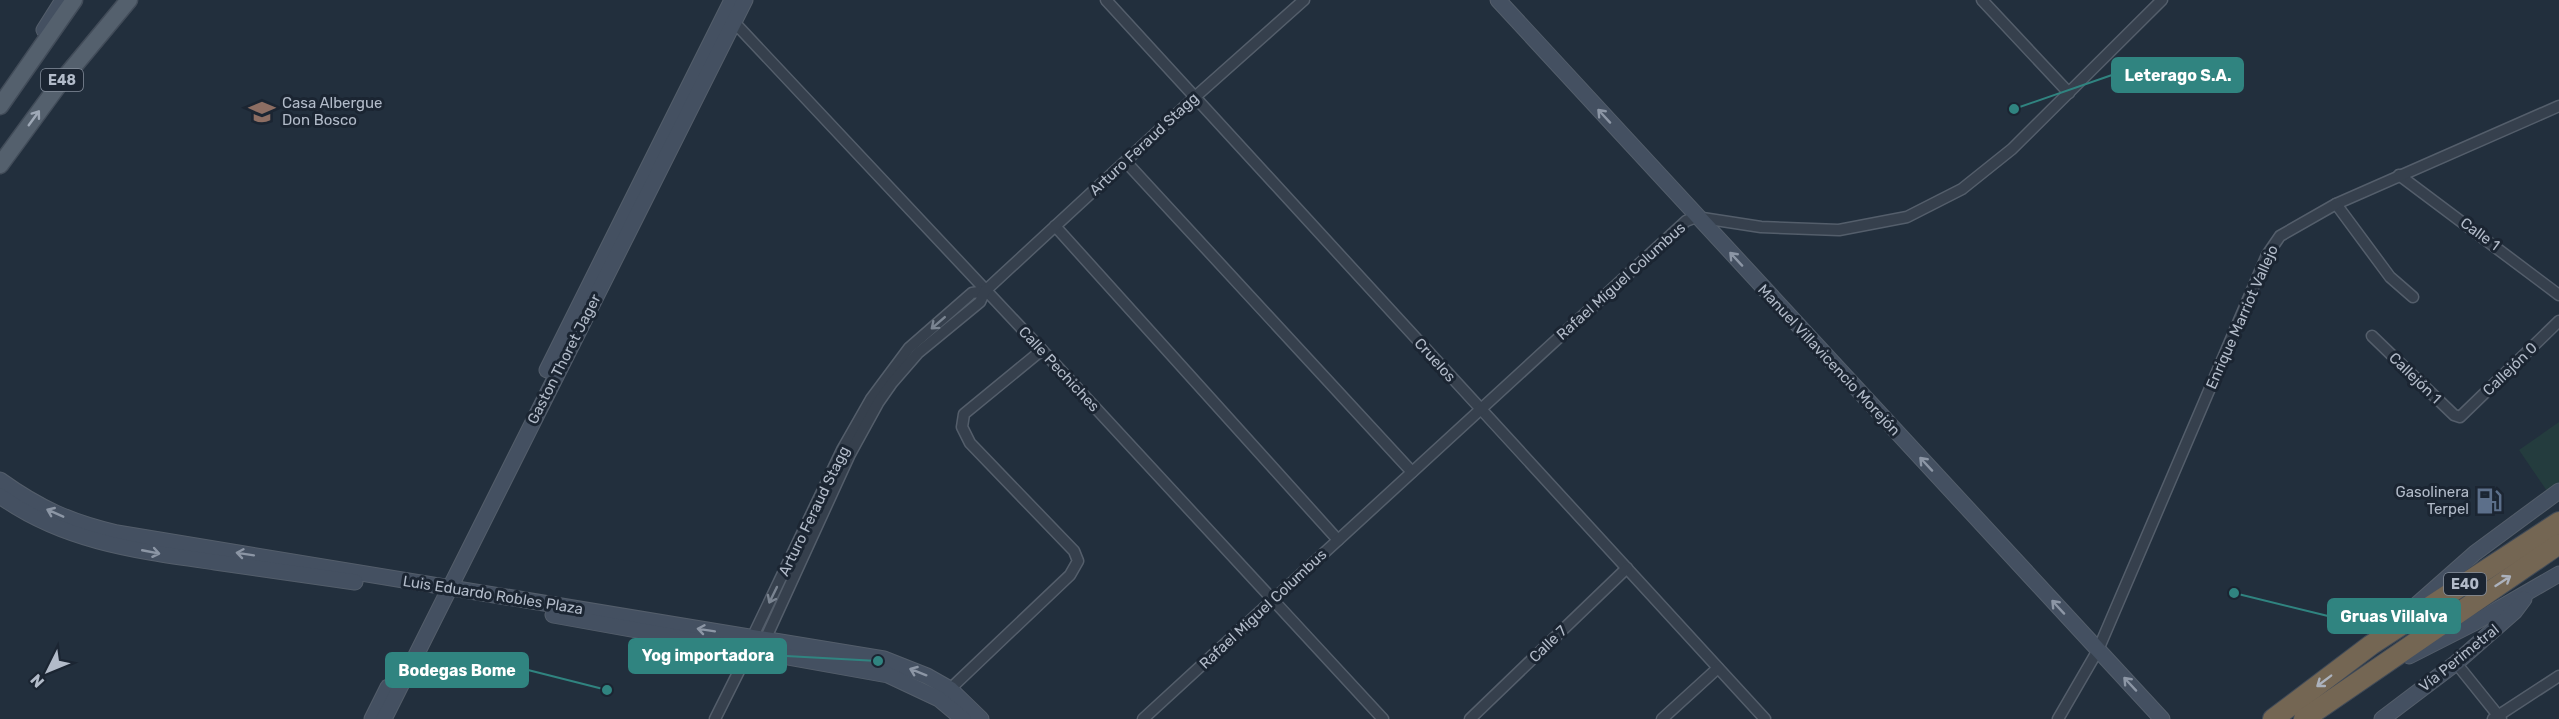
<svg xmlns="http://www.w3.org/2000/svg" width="2559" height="719" viewBox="0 0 2559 719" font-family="Rubik,sans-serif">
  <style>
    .pitch { fill: #243c3e }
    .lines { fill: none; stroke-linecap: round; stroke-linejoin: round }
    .street-casing { stroke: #545e6b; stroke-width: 13 }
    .secondary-casing { stroke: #545e6b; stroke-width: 17 }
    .primary-casing { stroke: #424c59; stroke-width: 19 }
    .highway-casing { stroke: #414b58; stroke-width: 22 }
    .street { stroke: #36404d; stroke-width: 10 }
    .secondary { stroke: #445061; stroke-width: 15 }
    .primary { stroke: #54606d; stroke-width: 16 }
    .highway { stroke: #746653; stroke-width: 20 }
    .oneway { stroke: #8c96a5 }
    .oneway2 { stroke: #9fa9b7 }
    .oneway3 { stroke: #7a8491 }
    .oneway4 { stroke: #acb2bd }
    .labels { text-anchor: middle; stroke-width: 6; stroke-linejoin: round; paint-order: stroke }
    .shield { fill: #1b2532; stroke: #858e9c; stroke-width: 1.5 }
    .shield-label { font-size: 14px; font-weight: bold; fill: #b2bbc9 }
    .poi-label { font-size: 15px; fill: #b2bbc9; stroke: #1b2532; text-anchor: start }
    .street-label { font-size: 15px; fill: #b2bbc9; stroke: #1b2532 }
    .leader { fill: none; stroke: #308480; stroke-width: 2 }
    .callout-dot { fill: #308480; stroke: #1b2532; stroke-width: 2 }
    .callout { fill: #308480; stroke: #308480; stroke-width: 2 }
    .callout-label { font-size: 16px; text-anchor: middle; font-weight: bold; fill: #fff }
  </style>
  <rect width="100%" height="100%" fill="#222f3d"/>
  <path class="pitch" d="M 2559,422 L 2559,482 L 2547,491 L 2519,450 Z"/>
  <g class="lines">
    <g class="street-casing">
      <g id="street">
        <path d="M 1106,0 L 1765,719"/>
        <path d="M 1982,0 L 2069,93"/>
        <path d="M 733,21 L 1042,350 L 1383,719"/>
        <path d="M 1126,162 L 1412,472"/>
        <path d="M 2399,175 L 2559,295"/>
        <path d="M 2336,204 L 2390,277 L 2413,297"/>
        <path d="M 1055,226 L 1338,540"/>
        <path d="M 2372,336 L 2454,415 L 2460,417 L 2559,321"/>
        <path d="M 752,638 L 842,450 L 871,399 L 909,348 L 972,293 L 985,291"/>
        <path d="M 765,640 L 850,454 L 878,403 L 892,383 L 918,353 L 980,302 L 985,291 L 1195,97 L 1304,0"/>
        <path d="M 2456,663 L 2501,719"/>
        <path d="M 950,689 L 1070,575 L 1078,561 L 1074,551 L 970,443 L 962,427 L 964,414 L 1042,350"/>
        <path d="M 715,719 L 749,651"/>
        <path d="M 1143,719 L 1686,221 L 1696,217 L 1761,227 L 1839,230 L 1907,217 L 1962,189 L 2012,149 L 2162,0"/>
        <path d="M 1470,719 L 1627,568"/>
        <path d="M 1662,719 L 1718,668"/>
        <path d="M 2058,719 L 2098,650 L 2267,255 L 2280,236 L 2336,204 L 2559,106"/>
        <path d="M 2493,719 L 2559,676"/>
      </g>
    </g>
    <g class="secondary-casing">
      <g id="secondary">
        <path d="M 1498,0 L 2162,719"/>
        <path d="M 44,30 L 63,0"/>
        <path d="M 547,370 L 732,0"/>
        <path d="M 0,480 C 39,508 70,522 117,533 L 884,659 L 927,676 L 950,689 L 981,719"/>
        <path d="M 0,496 C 64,542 138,551 215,562 C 261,569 308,575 355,582"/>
        <path d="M 2407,613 L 2475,553 L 2559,491"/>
        <path d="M 553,615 L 888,675 L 939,699 L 963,719"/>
        <path d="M 2409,656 L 2474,623 L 2559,574"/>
        <path d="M 372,719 L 388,687"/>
        <path d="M 384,719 L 745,0"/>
        <path d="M 2382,719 L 2456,663 L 2515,611 L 2524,599"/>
      </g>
    </g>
    <g class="primary-casing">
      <g id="primary">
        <path d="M 0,106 L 74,0"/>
        <path d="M 0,165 L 60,83 L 129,0"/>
      </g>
    </g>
    <g class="highway-casing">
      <g id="highway">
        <path d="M 2273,719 L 2371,645 L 2559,522"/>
        <path d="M 2304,719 L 2559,544"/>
      </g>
    </g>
    <use href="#street" class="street"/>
    <use href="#secondary" class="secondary"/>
    <use href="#primary" class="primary"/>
    <use href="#highway" class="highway"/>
  </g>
  <defs><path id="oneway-shaft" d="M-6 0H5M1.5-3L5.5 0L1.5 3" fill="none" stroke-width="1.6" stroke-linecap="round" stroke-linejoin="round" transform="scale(1.5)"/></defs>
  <g class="oneway">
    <use href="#oneway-shaft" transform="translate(1604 116) rotate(-133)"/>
    <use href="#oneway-shaft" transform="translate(1736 259) rotate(-133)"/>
    <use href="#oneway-shaft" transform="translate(1926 464) rotate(-133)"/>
    <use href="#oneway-shaft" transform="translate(55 513) rotate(-156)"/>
    <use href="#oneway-shaft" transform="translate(151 552) rotate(11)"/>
    <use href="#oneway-shaft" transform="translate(245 554) rotate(-171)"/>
    <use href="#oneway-shaft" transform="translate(2058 607) rotate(-133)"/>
    <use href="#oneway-shaft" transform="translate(706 630) rotate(-171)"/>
    <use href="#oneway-shaft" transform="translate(918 672) rotate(-158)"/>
    <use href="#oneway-shaft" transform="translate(2130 684) rotate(-133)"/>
  </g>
  <use class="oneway2" href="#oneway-shaft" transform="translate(34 118) rotate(-54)"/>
  <g class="oneway3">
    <use href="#oneway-shaft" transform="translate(938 323) rotate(139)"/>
    <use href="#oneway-shaft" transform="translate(773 595) rotate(116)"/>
  </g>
  <g class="oneway4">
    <use href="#oneway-shaft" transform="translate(2503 581) rotate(-33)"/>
    <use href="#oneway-shaft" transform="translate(2324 681) rotate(143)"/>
  </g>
  <defs>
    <g id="school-bare" transform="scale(2.07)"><path d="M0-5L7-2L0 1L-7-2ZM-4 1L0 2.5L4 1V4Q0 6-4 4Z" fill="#8d6e63" stroke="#1b2532" stroke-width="2.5" paint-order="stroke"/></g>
    <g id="fuel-bare" transform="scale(2.07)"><path d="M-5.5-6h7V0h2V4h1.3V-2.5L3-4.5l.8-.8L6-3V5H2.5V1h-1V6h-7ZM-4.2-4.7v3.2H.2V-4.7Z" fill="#5c6f8a" stroke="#1b2532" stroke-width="2.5" paint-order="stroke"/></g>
  </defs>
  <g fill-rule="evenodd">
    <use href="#school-bare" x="262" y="112"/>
    <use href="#fuel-bare" x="2489" y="501"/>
  </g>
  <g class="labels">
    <g class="shield">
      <rect x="41" y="69" width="42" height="22" rx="4.5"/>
      <rect x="2444" y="573" width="42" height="22" rx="4.5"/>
    </g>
    <g class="shield-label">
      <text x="62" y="85">E48</text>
      <text x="2465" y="589">E40</text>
    </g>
    <g class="poi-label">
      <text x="282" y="108">Casa Albergue<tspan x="282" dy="17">Don Bosco</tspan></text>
      <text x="2469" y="497" text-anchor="end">Gasolinera<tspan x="2469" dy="17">Terpel</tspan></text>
    </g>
    <g class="street-label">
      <text transform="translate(1144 144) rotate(-43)" y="5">Arturo Feraud Stagg</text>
      <text transform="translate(2480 234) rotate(36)" y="5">Calle 1</text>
      <text transform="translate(1621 281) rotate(-42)" y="5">Rafael Miguel Columbus</text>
      <text transform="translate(2242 317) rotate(-66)" y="5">Enrique Marriot Vallejo</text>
      <text transform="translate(564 359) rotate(-63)" y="5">Gaston Thoret Jager</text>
      <text transform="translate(1435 360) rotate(48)" y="5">Cruelos</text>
      <text transform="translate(1829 360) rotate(47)" y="5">Manuel Villavicencio Morejón</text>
      <text transform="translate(1059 369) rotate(47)" y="5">Calle Pechiches</text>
      <text transform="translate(2510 369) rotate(-44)" y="5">Callejón 0</text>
      <text transform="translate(2415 378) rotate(44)" y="5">Callejón 1</text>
      <text transform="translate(814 511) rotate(-64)" y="5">Arturo Feraud Stagg</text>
      <text transform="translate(493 595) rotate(9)" y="5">Luis Eduardo Robles Plaza</text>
      <text transform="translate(1263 609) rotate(-43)" y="5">Rafael Miguel Columbus</text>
      <text transform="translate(1548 644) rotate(-44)" y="5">Calle 7</text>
      <text transform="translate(2459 658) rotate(-39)" y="5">Vía Perimetral</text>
    </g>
  </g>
  <path class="leader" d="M2014 109L2112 75M2234 593L2328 616M878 661L786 656M607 690L528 670"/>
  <g class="callout-dot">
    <circle cx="2014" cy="109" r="6"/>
    <circle cx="2234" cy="593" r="6"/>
    <circle cx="878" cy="661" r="6"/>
    <circle cx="607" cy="690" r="6"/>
  </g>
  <g class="callout">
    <rect x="2112" y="58" width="131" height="34" rx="6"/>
    <rect x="2328" y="599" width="132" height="34" rx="6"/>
    <rect x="629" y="639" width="157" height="34" rx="6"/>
    <rect x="386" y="653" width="142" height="34" rx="6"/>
  </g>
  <g class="callout-label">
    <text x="2178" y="81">Leterago S.A.</text>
    <text x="2394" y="622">Gruas Villalva</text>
    <text x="708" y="661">Yog importadora</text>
    <text x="457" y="676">Bodegas Bome</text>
  </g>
  <g transform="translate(48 671) rotate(227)" stroke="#1b2532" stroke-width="4.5" paint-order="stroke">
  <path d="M0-4.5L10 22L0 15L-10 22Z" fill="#b2bbc9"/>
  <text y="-9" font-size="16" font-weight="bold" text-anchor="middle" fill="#b2bbc9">N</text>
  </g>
</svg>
